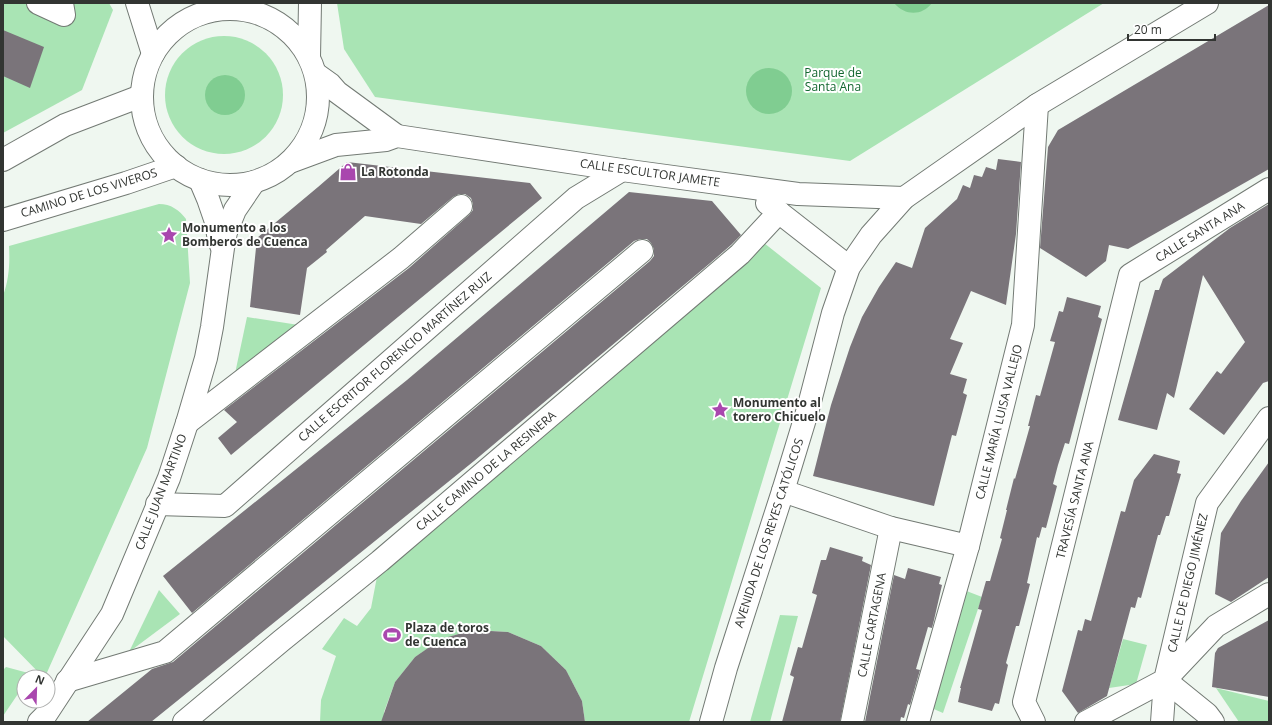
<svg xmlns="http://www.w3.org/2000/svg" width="1272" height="725" viewBox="0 0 1272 725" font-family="'Open Sans',sans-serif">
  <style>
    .green { fill: #a9e4b4 }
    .water { fill: #80cd91 }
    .building { fill: #7a747a }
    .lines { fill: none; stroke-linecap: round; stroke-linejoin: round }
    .minor-casing { stroke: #737a74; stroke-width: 24 }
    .major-casing { stroke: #737a74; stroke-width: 24 }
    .minor { stroke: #fff; stroke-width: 22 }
    .major { stroke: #fff; stroke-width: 22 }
    .labels { text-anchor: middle; stroke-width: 4; stroke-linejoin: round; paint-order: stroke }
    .park-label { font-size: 12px; fill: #136730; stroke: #fff }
    .poi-label { font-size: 12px; font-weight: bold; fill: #323532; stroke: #fff; text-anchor: start }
    .street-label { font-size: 12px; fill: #323532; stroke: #fff }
  </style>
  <rect width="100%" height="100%" fill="#eff7f0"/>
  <g class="green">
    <path d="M 3,3 L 109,3 L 113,10 L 82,90 L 3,133 Z"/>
    <path d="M 337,3 L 1104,3 L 850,161 L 375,97 L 344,49 Z"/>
    <circle cx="224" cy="95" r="59"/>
    <path d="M 159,204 C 171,204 179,210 186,219 L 190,283 L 147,448 L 45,677 L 43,677 L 3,636 L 3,296 C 9,279 10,264 9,246 Z"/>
    <path d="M 764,243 L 821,288 L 689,722 L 585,722 L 582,701 L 566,670 L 541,646 L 508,632 L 473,630 L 442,639 L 415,657 L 395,682 L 384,712 L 384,722 L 320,722 L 321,700 L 336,656 L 322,649 L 344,618 L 357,626 L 371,608 L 380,561 Z"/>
    <path d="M 247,317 L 305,326 L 233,383 Z"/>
    <path d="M 159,590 L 180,614 L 129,652 Z"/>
    <path d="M 964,590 L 982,597 L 943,713 L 929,707 Z"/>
    <path d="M 780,615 L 798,616 L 770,722 L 750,722 Z"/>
    <path d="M 1123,639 L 1147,645 L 1136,684 L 1109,688 Z"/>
    <path d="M 6,667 L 32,674 L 29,677 L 24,677 L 24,685 L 3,716 L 3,670 Z"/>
    <path d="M 1216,688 L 1269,701 L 1269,722 L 1239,722 Z"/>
  </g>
  <g class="water">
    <path d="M 894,3 L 932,3 C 922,16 905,16 894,3 Z"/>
    <circle cx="769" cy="91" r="23"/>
    <circle cx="225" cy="95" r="20"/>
  </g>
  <g class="building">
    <path d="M 1269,5 L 1269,169 L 1128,249 L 1109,245 L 1106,261 L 1086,277 L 1040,248 L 1048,147 L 1058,130 Z"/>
    <path d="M 3,30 L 44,47 L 30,88 L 3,76 Z"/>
    <path d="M 998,159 L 1021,162 L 1016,234 L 1006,305 L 971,291 L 950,339 L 963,343 L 950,374 L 967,379 L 963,393 L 967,395 L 956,436 L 952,435 L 934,506 L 813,476 L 831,405 L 850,347 L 862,317 L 879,287 L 896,262 L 912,268 L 925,228 L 957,199 L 963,185 L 970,188 L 974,175 L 982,177 L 986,167 L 996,170 Z"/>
    <path d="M 347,162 L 530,183 L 542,198 L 231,455 L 218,438 L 237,422 L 224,410 L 409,268 L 469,215 L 473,210 L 473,204 L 471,198 L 465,194 L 459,194 L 453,197 L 421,224 L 365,216 L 326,250 L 327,252 L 307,268 L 300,315 L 250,307 L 257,238 L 318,187 Z"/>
    <path d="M 629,192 L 712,201 L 741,235 L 731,245 L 709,264 L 474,461 L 151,722 L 87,722 L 152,669 L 173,662 L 650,261 L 654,256 L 654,249 L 651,243 L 647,239 L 640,239 L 634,241 L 192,613 L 163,576 L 407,380 Z"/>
    <path d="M 1269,204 L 1269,381 L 1263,383 L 1224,435 L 1189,409 L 1217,371 L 1221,374 L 1245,342 L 1203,275 L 1174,398 L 1167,393 L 1157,430 L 1118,420 L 1155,290 L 1159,290 L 1163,279 L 1230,228 Z"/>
    <path d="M 1067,297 L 1101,306 L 1098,317 L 1102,319 L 1069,444 L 1065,443 L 1058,465 L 1053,484 L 1057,486 L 1046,528 L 1042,527 L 1039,538 L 1037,537 L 1027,583 L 1030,584 L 1019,626 L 1016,626 L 1006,663 L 1008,665 L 999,704 L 995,703 L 992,711 L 958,702 L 961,688 L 960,688 L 982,610 L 978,609 L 986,581 L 990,581 L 1002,539 L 1000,538 L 1007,510 L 1006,510 L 1014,478 L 1015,479 L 1030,426 L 1028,426 L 1036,395 L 1040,396 L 1055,342 L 1050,341 L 1054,328 L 1059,311 L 1063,312 Z"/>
    <path d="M 1154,454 L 1180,461 L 1177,473 L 1181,474 L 1169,516 L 1166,516 L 1160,535 L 1158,535 L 1141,598 L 1138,597 L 1135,608 L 1131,607 L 1107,696 L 1078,713 L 1062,691 L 1078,630 L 1082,631 L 1085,619 L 1091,621 L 1121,511 L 1125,512 L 1134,480 Z"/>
    <path d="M 1269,462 L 1269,577 L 1231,602 L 1215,594 L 1221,533 L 1241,501 Z"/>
    <path d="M 830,547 L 863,557 L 862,561 L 871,565 L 840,722 L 782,722 L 794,677 L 790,675 L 798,647 L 802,648 L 817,595 L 812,593 L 821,560 L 826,560 Z"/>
    <path d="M 908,568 L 941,577 L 939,584 L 942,585 L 934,620 L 932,628 L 928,627 L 916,669 L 920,670 L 910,705 L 908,704 L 904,718 L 901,717 L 900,722 L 865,722 L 894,575 L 905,579 Z"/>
    <path d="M 1269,620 L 1269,697 L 1212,687 L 1215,653 L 1218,648 Z"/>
    <path d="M 473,630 L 508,632 L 541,646 L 566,670 L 582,701 L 585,722 L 381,722 L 395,682 L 415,657 L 441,639 Z"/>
  </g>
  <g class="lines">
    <g class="minor-casing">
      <g id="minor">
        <path d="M 38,3 L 64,15 L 62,3"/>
        <path d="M 137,3 L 153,54"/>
        <circle cx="230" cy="97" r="88"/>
        <path d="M 309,57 L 310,3"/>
        <path d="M 316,74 L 330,84 L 337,92 L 397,136"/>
        <path d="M 3,160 L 65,125 L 141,96"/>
        <path d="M 290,162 L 336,145 L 386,140 L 397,136 L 622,170 L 798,194 L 904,198"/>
        <path d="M 200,180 C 206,193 211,206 215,219 C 218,228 217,239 222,247"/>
        <path d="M 767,203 L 849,267"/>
        <path d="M 3,220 L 126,183 L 176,166"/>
        <path d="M 187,423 L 401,258 L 461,206"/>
        <path d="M 783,491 L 891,528 L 968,546 L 1023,325 L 1037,105"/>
        <path d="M 157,504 L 225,506 L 576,198 L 622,170"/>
        <path d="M 1166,679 L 1216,626 L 1269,594"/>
        <path d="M 1165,680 L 1207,714 L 1213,722"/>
        <path d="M 67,681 L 165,652 L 642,251"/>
        <path d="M 39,722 L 45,716 L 112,614 L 169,478 L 187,423 L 206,358 L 212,327 L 223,248 L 226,232 L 235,210 L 254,182"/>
        <path d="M 184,722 L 281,641 L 380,561 L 740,254 L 779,212"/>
        <path d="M 852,722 L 891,528"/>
        <path d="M 918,722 L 968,546"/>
        <path d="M 1034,722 L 1024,702 L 1130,275 L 1269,189"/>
        <path d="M 1086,722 L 1165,680 L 1207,503 L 1269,418"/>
        <path d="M 1162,722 L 1165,680"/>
      </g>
    </g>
    <g class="major-casing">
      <path id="major" d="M 711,722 L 726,668 L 783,491 L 808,409 L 833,313 L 849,267 L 871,235 L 904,198 L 1037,105 L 1207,3"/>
    </g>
    <use href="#minor" class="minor"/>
    <use href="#major" class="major"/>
  </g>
  <defs>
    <g id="shop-bare" transform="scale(1.38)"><path d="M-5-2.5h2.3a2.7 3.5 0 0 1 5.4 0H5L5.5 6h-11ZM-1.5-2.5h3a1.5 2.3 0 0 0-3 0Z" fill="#a947ae" stroke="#fff" stroke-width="2.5" paint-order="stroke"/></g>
    <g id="sight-bare" transform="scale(1.38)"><path d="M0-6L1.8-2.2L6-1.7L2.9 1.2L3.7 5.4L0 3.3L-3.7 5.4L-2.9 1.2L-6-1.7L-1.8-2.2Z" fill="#a947ae" stroke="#fff" stroke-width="2.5" paint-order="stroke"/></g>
    <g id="stadium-bare" transform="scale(1.38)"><path d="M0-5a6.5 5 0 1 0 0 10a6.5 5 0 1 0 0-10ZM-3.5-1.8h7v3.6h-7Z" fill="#a947ae" stroke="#fff" stroke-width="2.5" paint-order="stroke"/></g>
  </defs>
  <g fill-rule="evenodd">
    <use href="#shop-bare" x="348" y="172"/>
    <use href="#sight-bare" x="169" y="235"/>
    <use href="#sight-bare" x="720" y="410"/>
    <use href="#stadium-bare" x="392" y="635"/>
  </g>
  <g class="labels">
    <g class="park-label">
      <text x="833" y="77">Parque de<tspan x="833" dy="14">Santa Ana</tspan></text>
    </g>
    <g class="poi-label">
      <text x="361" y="176">La Rotonda</text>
      <text x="182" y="232">Monumento a los<tspan x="182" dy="14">Bomberos de Cuenca</tspan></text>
      <text x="733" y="407">Monumento al<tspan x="733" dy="14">torero Chicuelo</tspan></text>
      <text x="405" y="632">Plaza de toros<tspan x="405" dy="14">de Cuenca</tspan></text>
    </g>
    <g class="street-label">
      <text transform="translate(650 173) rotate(8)" y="4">CALLE ESCULTOR JAMETE</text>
      <text transform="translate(89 193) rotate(-17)" y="4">CAMINO DE LOS VIVEROS</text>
      <text transform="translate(1200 232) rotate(-32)" y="4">CALLE SANTA ANA</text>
      <text transform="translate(395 357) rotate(-41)" y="4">CALLE ESCRITOR FLORENCIO MARTÍNEZ RUIZ</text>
      <text transform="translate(999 422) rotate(-76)" y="4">CALLE MARÍA LUISA VALLEJO</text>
      <text transform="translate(486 471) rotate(-40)" y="4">CALLE CAMINO DE LA RESINERA</text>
      <text transform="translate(161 492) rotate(-69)" y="4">CALLE JUAN MARTINO</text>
      <text transform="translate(1075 500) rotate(-76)" y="4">TRAVESÍA SANTA ANA</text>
      <text transform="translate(769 533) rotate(-72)" y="4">AVENIDA DE LOS REYES CATÓLICOS</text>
      <text transform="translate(1188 583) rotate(-77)" y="4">CALLE DE DIEGO JIMÉNEZ</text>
      <text transform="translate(872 625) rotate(-79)" y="4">CALLE CARTAGENA</text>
    </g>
  </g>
  <rect width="1272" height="725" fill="none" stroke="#323532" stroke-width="8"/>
  <g transform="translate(36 689) rotate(23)"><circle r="19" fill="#ffffff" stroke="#adaead"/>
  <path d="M0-3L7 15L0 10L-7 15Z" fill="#a947ae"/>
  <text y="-6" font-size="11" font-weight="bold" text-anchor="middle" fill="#323532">N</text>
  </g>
  <path d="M1128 34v6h87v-6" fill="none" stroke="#323532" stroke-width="2"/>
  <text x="1134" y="34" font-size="12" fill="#323532" stroke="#ffffff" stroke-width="3" paint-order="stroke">20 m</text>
</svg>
